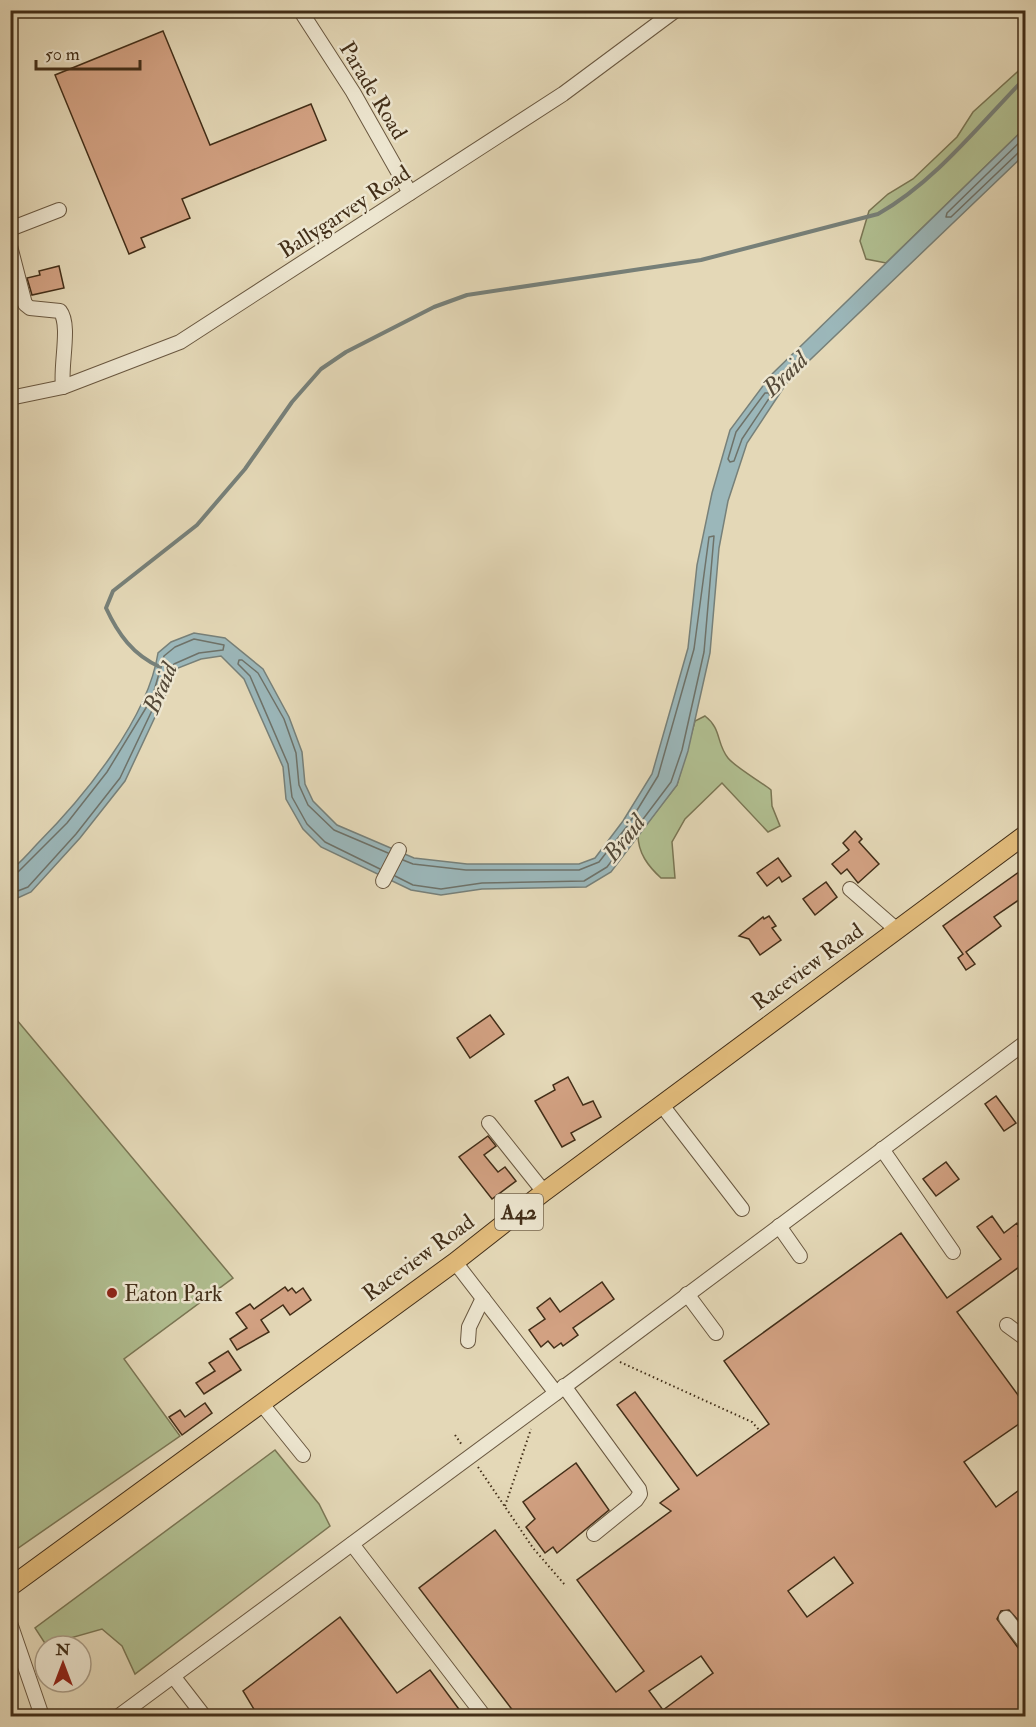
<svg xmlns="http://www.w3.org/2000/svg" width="1036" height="1727" viewBox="0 0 1036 1727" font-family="'IM FELL Double Pica',serif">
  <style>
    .green { fill: #b1bf91; stroke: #7a7654; stroke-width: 1.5 }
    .water { fill: #9bb7ba; stroke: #778079; stroke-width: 1.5 }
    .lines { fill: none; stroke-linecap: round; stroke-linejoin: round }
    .shore { stroke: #6e7269; stroke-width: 1.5 }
    .stream { stroke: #778079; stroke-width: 4 }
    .building { fill: #d2a182; stroke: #422e18; stroke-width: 1.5; fill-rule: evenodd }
    .minor-casing { stroke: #6a5840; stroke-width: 16 }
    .major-casing { stroke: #422e18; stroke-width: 20 }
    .path { stroke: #422e18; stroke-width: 2; stroke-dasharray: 1.5 3; stroke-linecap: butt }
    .minor { stroke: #ede6d0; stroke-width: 14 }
    .major { stroke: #e2bc7c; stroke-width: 18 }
    .poi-dot { fill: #8f2418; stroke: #ede6d0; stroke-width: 2 }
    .labels { text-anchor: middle; stroke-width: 5; stroke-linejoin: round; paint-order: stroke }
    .shield { fill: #ede6d0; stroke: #75654f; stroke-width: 1.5 }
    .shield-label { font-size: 21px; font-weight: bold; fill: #422e18 }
    .street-label { font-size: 22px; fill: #422e18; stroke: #ede6d0 }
    .poi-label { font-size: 22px; fill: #422e18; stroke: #ede6d0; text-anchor: start }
    .water-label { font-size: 24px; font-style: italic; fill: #544938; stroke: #ede6d0 }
  </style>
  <rect width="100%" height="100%" fill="#e4d8b7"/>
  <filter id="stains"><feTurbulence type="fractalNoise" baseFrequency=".00333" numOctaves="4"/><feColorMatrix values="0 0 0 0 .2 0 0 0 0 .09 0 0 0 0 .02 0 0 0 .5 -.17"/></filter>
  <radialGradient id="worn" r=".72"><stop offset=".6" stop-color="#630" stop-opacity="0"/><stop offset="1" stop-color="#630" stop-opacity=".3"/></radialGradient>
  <g class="green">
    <path d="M 1025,65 L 1025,128 L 886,263 L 866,259 L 860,241 L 869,211 L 888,194 L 913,179 L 957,137 L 973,112 Z"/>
    <path d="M 705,716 C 722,729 716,743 728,758 C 735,767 760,781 771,790 L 772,806 L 780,826 L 768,832 L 722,783 L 685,819 L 672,842 L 675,878 L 661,878 C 648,866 638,853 638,835 L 677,785 L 695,721 Z"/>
    <path d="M 11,1013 L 233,1278 L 124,1359 L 180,1436 L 11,1553 Z"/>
    <path d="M 275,1450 L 319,1504 L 330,1526 L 135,1674 L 122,1646 L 102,1629 L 46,1645 L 35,1628 Z"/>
  </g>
  <path class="water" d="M 1025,128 L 1025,154 L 788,381 L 747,443 L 728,501 L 719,548 L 710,653 L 688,751 L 677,785 L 611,872 L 586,887 L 482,889 L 441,895 L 411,890 L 321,847 L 303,829 L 286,799 L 283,767 L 244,679 L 221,656 L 201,659 L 178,668 L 125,781 L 80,838 L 31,892 L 11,901 L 11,870 C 20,863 29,853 37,844 C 83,798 148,719 158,653 L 171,642 L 194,633 L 225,638 L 263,669 L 289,717 L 302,752 L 305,784 L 313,801 L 337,825 L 414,858 L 467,864 L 579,864 L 595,858 L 623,821 L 652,774 L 688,648 L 697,565 L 712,493 L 730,430 L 771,375 Z"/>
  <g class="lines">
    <g class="shore">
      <path d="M 1026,136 L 947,213 L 946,217 L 951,217 L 1019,152 L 1026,150"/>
      <path d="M 765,393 L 769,393 L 770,397 L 742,439 L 734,461 L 730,462 L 728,459 L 736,432 Z"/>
      <path d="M 380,869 L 325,842 L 307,824 L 292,797 L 288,764 L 250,676 L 238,664 L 239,660 L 242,660 L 258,673 L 284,719 L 296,753 L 299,785 L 308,805 L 334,830 L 388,853"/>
      <path d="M 10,874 L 18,872 L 67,823 L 107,772 L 152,698 L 164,656 L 175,647 L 194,639 L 224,645 L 223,650 L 199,653 L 174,664 L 120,778 L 76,834 L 28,887 L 10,894"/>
      <path d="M 395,876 L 413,885 L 441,889 L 482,883 L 584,881 L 607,867 L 671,782 L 682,750 L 704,652 L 714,536 L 709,537 L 694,649 L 658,776 L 628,825 L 599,862 L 579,870 L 466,870 L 413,864 L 403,860"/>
    </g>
    <path class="stream" d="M 160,667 C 133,655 118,634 106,608 L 113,591 L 197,525 L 245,469 L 292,402 L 321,369 L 346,352 L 434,307 L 467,295 L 701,260 L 878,214 C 935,182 980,124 1026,77"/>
  </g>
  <g class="building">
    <path d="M 163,31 L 210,145 L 311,104 L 326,140 L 182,199 L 190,218 L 141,238 L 145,247 L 129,254 L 55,75 Z"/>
    <path d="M 59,266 L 64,288 L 32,295 L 27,278 L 40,275 L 39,271 Z"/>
    <path d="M 855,831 L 862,839 L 859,842 L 879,864 L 858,883 L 847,869 L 841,874 L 832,864 L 849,850 L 843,843 Z"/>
    <path d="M 778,858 L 791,876 L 782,882 L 779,877 L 767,886 L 757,873 Z"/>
    <path d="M 1026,867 L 1026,895 L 994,917 L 1001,926 L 966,952 L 975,964 L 966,970 L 958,958 L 963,954 L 943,926 Z"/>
    <path d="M 826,882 L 837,897 L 815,915 L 803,899 Z"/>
    <path d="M 769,916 L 776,926 L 772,928 L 781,940 L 760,955 L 749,939 L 739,936 L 763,917 L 764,919 Z"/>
    <path d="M 490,1015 L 504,1034 L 470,1058 L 457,1038 Z"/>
    <path d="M 568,1077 L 583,1105 L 593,1101 L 601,1117 L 571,1133 L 575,1140 L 562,1147 L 535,1101 L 555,1090 L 553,1085 Z"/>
    <path d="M 996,1096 L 1016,1123 L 1004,1131 L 985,1104 Z"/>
    <path d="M 488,1136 L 496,1146 L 484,1155 L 498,1172 L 505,1167 L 516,1181 L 492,1199 L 459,1157 Z"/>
    <path d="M 946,1162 L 959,1179 L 936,1196 L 923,1179 Z"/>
    <path d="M 992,1216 L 1004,1233 L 1017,1223 L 1023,1232 L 1018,1236 L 1026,1246 L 1026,1262 L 957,1312 L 1026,1406 L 1026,1419 L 964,1462 L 996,1507 L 1026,1485 L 1026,1629 L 1009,1610 L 1001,1611 L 997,1619 L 1019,1649 L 1026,1653 L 1026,1713 L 1021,1716 L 871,1716 L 867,1711 L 860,1716 L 517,1716 L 419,1588 L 495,1530 L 616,1692 L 644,1671 L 577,1580 L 671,1511 L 660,1503 L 679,1489 L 617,1405 L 635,1392 L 697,1476 L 769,1424 L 724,1361 L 901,1233 L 947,1298 L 1001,1259 L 977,1227 ZM 834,1557 L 853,1583 L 807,1617 L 788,1591 ZM 701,1656 L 713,1673 L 663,1710 L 649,1691 Z"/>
    <path d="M 602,1282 L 614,1299 L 573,1328 L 578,1335 L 563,1346 L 561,1343 L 554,1348 L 548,1341 L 541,1347 L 529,1330 L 545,1319 L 537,1308 L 550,1298 L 560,1312 Z"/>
    <path d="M 285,1287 L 288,1291 L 292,1288 L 296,1293 L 303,1288 L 311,1300 L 290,1315 L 283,1305 L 261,1320 L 269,1332 L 237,1350 L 230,1339 L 247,1328 L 236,1313 L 250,1304 L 254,1309 Z"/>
    <path d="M 228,1351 L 241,1370 L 204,1394 L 196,1383 L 215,1371 L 209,1363 Z"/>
    <path d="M 205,1403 L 212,1413 L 182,1435 L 169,1417 L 180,1410 L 185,1417 Z"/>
    <path d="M 576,1463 L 609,1510 L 557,1553 L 553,1547 L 545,1553 L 526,1527 L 535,1519 L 523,1502 Z"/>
    <path d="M 340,1617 L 397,1693 L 430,1670 L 464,1716 L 258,1716 L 243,1691 Z"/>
  </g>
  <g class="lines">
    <g class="minor-casing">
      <g id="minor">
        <path d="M 300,10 L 353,92 L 410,193"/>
        <path d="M 10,229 L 59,210"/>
        <path d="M 10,246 L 25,304 L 30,308 L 60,311 C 71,325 60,365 63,387"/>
        <path d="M 10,398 L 63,387 L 180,342 L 563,94 L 676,10"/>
        <path d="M 383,881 L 399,850"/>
        <path d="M 850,889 L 897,930"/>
        <path d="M 661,1104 L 742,1209"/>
        <path d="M 489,1123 L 544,1192"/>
        <path d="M 882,1149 L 953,1252"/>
        <path d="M 779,1226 L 800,1256"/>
        <path d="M 455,1262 L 556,1393 L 1026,1042"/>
        <path d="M 687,1294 L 716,1333"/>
        <path d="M 1007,1325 L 1026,1339"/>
        <path d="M 468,1341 L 469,1327 L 483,1298"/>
        <path d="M 564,1386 L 639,1489 L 640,1494 L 636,1500 L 594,1534"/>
        <path d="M 261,1403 L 303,1455"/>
        <path d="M 352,1544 L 484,1716"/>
        <path d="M 1006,1618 L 1026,1644"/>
        <path d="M 10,1623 L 42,1716"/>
        <path d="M 173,1676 L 204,1716"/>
        <path d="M 119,1716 L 556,1393"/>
      </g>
    </g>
    <g class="major-casing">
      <path id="major" d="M 10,1587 L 455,1262 L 544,1192 L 1026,834"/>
    </g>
    <g class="path">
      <path d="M 620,1362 L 752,1422 L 760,1431"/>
      <path d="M 455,1435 L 462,1445"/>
      <path d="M 478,1467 L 533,1548 L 565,1585"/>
      <path d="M 505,1506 L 531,1429"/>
    </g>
    <use href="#minor" class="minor"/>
    <use href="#major" class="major"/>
  </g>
  <circle class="poi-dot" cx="112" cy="1293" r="6"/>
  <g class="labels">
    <rect class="shield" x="495" y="1194" width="48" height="36" rx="4.5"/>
    <g class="shield-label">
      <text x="519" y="1219">A42</text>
    </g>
    <g class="street-label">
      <text transform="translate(374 90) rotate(59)" y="8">Parade Road</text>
      <text transform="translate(344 211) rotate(-33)" y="8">Ballygarvey Road</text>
      <text transform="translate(807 966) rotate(-36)" y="8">Raceview Road</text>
      <text transform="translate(418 1257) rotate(-36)" y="8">Raceview Road</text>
    </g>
    <g class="poi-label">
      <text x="124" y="1301">Eaton Park</text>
    </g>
    <g class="water-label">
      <text transform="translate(785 374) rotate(-44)" y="8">Braid</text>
      <text transform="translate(160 688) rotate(-67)" y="8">Braid</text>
      <text transform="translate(624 838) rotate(-52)" y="8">Braid</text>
    </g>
  </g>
  <rect width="1036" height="1727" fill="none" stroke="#e4d8b7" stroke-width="36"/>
  <rect x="12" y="12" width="1012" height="1703" fill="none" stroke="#422e18" stroke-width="3"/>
  <rect x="18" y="18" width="1000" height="1691" fill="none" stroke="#422e18" stroke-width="1.5"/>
  <g transform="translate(63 1664)"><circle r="28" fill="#ede6d0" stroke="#a99c86" stroke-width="1.5"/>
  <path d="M0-4.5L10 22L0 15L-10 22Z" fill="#8f2418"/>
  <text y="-9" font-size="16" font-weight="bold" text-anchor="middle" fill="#422e18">N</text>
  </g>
  <path d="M36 60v9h104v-9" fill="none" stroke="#422e18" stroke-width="3"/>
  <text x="45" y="60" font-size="18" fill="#422e18" stroke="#ede6d0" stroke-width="4.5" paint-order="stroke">50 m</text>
  <rect width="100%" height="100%" filter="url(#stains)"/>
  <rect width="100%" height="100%" fill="url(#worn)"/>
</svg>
